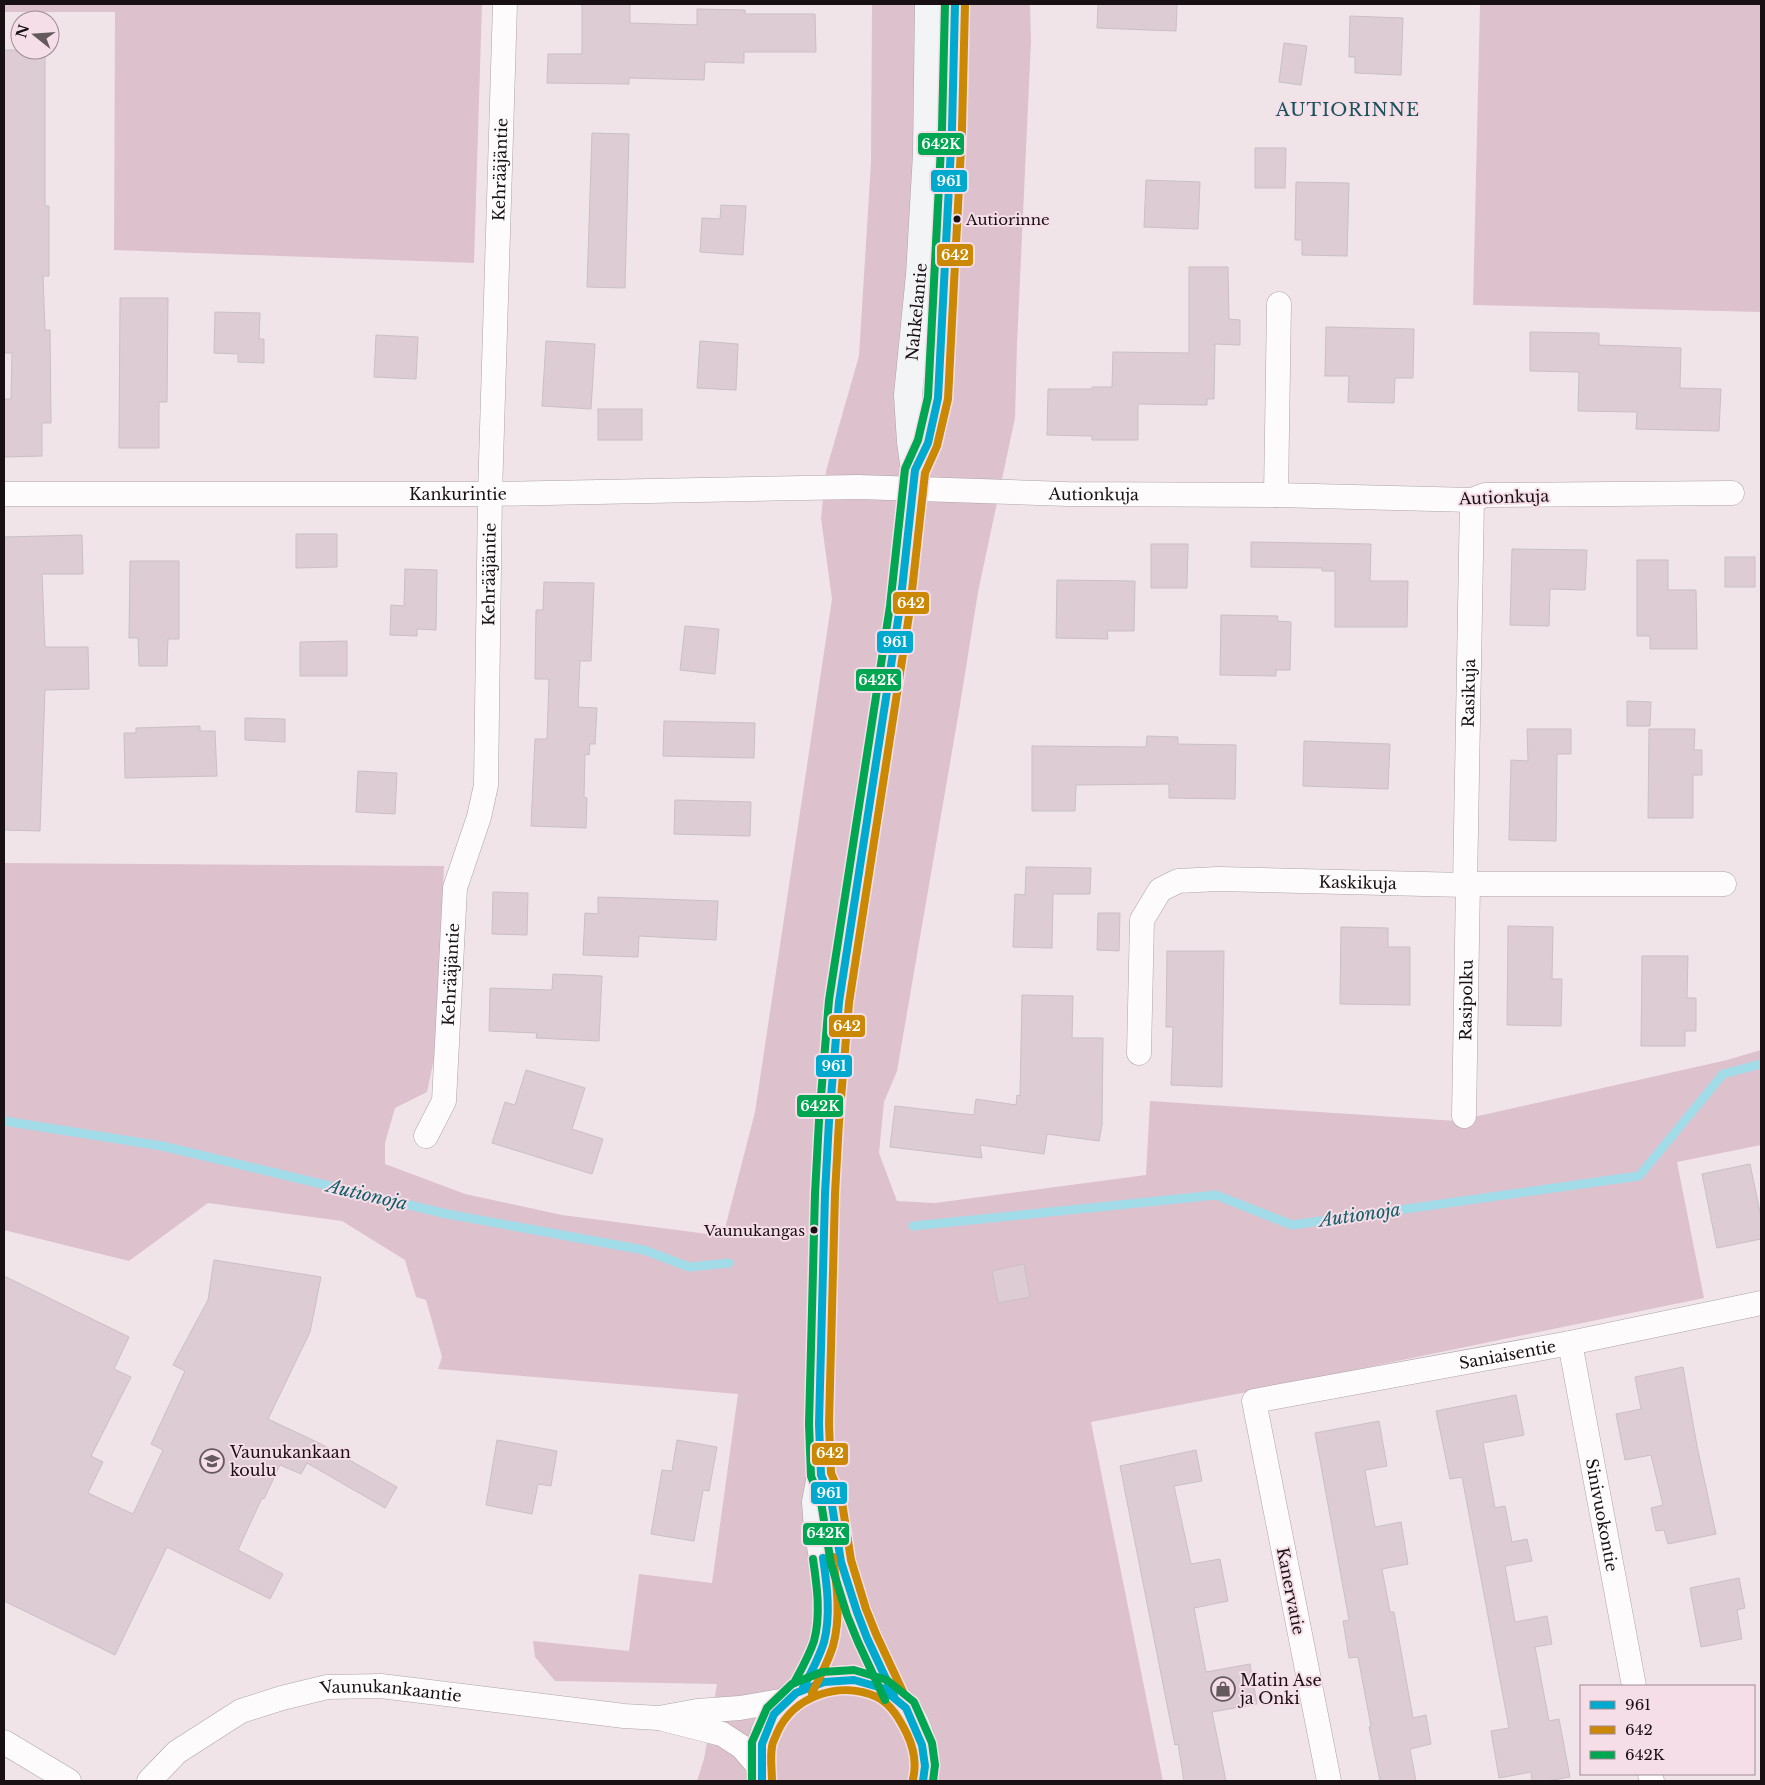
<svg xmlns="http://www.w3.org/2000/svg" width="1765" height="1785" viewBox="0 0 1765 1785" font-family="'Libre Baskerville',serif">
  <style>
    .green { fill: #ddc1cd }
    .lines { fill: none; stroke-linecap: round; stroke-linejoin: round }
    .stream { stroke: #a2dce9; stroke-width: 9 }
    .building { fill: #deccd4; stroke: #cabfc4 }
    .minor-casing { stroke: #ada4a8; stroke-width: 25 }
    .secondary-casing { stroke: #ada4a8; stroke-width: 29 }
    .minor { stroke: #fdfbfc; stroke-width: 24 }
    .secondary { stroke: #f3f4f6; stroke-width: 28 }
    .bus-1-casing { stroke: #f6dee8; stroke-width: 11 }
    .bus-2-casing { stroke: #f6dee8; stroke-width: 11 }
    .bus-3-casing { stroke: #f6dee8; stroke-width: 11 }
    .bus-1 { stroke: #00a9ce; stroke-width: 8 }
    .bus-2 { stroke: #ca8804; stroke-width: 8 }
    .bus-3 { stroke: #00a651; stroke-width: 8 }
    .bus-dot { fill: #181013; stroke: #f6dee8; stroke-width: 2 }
    .labels { text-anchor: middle; stroke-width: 4; stroke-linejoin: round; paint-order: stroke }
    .bus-label { font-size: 15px; fill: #181013; stroke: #f6dee8; text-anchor: start }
    .street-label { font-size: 16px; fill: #181013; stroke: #f6dee8 }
    .poi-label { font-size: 16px; fill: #181013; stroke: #f6dee8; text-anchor: start }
    .neighbourhood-label { font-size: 18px; letter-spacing: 1px; fill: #19535c; stroke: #f6dee8 }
    .water-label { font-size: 18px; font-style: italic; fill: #125e69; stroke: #f6dee8 }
    .line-badge { stroke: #f6dee8; stroke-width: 2 }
    .badge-label { font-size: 14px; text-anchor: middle; font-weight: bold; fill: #fff }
  </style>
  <rect width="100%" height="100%" fill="#f0e4e9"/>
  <g class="green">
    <path d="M 4,4 L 482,4 L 474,263 L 114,250 L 115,12 L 4,12 Z"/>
    <path d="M 872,4 L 1030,4 L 1031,41 L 1017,344 L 1015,418 L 978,592 L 960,705 L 897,1071 L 884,1102 L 879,1153 L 897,1201 L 935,1203 L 1146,1175 L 1150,1101 L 1456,1121 L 1727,1060 L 1761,1050 L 1761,1145 L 1677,1162 L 1704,1298 L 1242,1393 L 1091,1422 L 1163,1781 L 697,1781 L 704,1759 L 717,1684 L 555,1681 L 535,1657 L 533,1641 L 629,1651 L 639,1574 L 712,1583 L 738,1394 L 438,1369 L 442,1357 L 426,1300 L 416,1297 L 405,1260 L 342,1221 L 208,1203 L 129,1261 L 4,1230 L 4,863 L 444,866 L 435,1054 L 427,1092 L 395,1108 L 385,1143 L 385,1164 L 465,1194 L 562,1215 L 723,1236 L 755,1112 L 832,599 L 821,518 L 826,471 L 859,356 L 871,162 Z"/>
    <path d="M 1480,4 L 1761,4 L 1761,312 L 1473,305 Z"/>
  </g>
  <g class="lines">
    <g class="stream">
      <path d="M 4,1121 L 162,1146 L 447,1214 L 644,1250 L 689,1267 L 729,1263"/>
      <path d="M 913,1226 L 1216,1195 L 1292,1225 L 1639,1176 L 1723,1074 L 1761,1064"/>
    </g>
  </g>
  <g class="building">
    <path d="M 582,4 L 630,4 L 630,23 L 697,25 L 697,9 L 745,10 L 745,14 L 815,14 L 816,52 L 744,52 L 744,63 L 705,62 L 704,80 L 629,78 L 629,84 L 547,83 L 548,54 L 582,54 Z"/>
    <path d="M 1098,4 L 1177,4 L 1176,31 L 1097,28 Z"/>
    <path d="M 1350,16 L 1403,18 L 1401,75 L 1355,73 L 1355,57 L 1349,57 Z"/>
    <path d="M 1284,43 L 1307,46 L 1301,85 L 1279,82 Z"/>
    <path d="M 4,50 L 45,50 L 45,206 L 49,206 L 49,276 L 43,276 L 45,330 L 50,330 L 51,423 L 42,423 L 42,456 L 4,457 L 4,399 L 11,399 L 12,353 L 4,353 Z"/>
    <path d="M 592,133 L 629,134 L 625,288 L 587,287 Z"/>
    <path d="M 1255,148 L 1286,148 L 1285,188 L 1255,188 Z"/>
    <path d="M 1146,180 L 1200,182 L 1198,229 L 1144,227 Z"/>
    <path d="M 1296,182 L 1349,183 L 1347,256 L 1302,255 L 1302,240 L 1295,240 Z"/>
    <path d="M 721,205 L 746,206 L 743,255 L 700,252 L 702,218 L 720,219 Z"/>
    <path d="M 1189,267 L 1228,267 L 1229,319 L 1240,320 L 1240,345 L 1215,344 L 1214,399 L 1207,399 L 1207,405 L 1138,404 L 1138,440 L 1092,440 L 1092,436 L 1047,435 L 1048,389 L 1092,389 L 1092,387 L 1112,387 L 1113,352 L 1189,353 Z"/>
    <path d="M 120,298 L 168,298 L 167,402 L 159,402 L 159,448 L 119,448 Z"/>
    <path d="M 215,312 L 260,313 L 259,339 L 264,339 L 264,363 L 238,362 L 238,354 L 214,353 Z"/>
    <path d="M 1326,327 L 1414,329 L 1413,378 L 1395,378 L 1394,403 L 1348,402 L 1349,376 L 1325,376 Z"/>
    <path d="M 1530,332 L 1599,333 L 1599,345 L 1681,348 L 1680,388 L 1721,389 L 1719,431 L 1636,429 L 1637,412 L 1578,411 L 1579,372 L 1530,371 Z"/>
    <path d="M 376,335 L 418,337 L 416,379 L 374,377 Z"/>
    <path d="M 546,341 L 595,344 L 591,409 L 542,406 Z"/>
    <path d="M 700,341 L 738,344 L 736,390 L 697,388 Z"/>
    <rect x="598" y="409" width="44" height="31"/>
    <path d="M 296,534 L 337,534 L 337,567 L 296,568 Z"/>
    <path d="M 82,535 L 83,574 L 42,574 L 45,647 L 88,647 L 89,689 L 45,690 L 40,831 L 4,830 L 4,537 Z"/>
    <path d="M 1251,542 L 1371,544 L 1370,581 L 1408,581 L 1407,627 L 1335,627 L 1335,571 L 1322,571 L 1322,568 L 1251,567 Z"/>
    <path d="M 1151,544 L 1188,544 L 1187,588 L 1151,588 Z"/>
    <path d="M 1512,549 L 1587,550 L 1585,590 L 1550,589 L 1549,626 L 1510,625 Z"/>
    <rect x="1725" y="557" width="30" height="30"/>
    <path d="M 1637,560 L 1668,560 L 1668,590 L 1696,590 L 1697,649 L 1650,649 L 1650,636 L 1637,636 Z"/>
    <path d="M 130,561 L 179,561 L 179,639 L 168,639 L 167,666 L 139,666 L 138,638 L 129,638 Z"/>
    <path d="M 405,569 L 437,570 L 436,630 L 417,629 L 417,636 L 390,635 L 391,605 L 404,606 Z"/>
    <path d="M 1057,580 L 1135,581 L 1134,631 L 1107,631 L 1108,639 L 1056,638 Z"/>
    <path d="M 544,582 L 594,583 L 591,661 L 580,661 L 578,707 L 597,708 L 595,744 L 590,744 L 589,755 L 585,754 L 584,797 L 587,798 L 586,828 L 531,826 L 535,739 L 547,739 L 549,679 L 535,679 L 536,610 L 543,610 Z"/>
    <path d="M 1221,615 L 1278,616 L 1277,621 L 1291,622 L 1290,670 L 1276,670 L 1276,676 L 1220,675 Z"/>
    <path d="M 685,626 L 719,629 L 715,674 L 680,670 Z"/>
    <path d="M 347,641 L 347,676 L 300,676 L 300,642 Z"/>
    <path d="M 1627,701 L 1651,702 L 1650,726 L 1627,726 Z"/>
    <path d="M 245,718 L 285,719 L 285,742 L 245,740 Z"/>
    <path d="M 664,721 L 755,723 L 754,758 L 663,756 Z"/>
    <path d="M 200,726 L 200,731 L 215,731 L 217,776 L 125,778 L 124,733 L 136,733 L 136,728 Z"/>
    <path d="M 1527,729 L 1571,729 L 1571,754 L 1557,754 L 1556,841 L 1509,840 L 1511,760 L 1528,761 Z"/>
    <path d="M 1649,729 L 1695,729 L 1694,750 L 1702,750 L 1702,775 L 1693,775 L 1693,818 L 1648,818 Z"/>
    <path d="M 1147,736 L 1178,737 L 1178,744 L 1236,745 L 1235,799 L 1169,798 L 1169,784 L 1076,785 L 1075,811 L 1032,811 L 1032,746 L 1146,747 Z"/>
    <path d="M 1304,741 L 1390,744 L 1388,789 L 1303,786 Z"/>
    <path d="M 358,771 L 397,773 L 395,814 L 356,812 Z"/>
    <path d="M 675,800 L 751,802 L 750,836 L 674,834 Z"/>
    <path d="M 1026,867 L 1091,868 L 1090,894 L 1053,894 L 1052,948 L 1013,947 L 1015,894 L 1025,895 Z"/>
    <path d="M 493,892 L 528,893 L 527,935 L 492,934 Z"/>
    <path d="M 598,897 L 718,901 L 716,940 L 639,936 L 638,957 L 583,955 L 585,913 L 598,914 Z"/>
    <path d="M 1098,913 L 1120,913 L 1119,951 L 1097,950 Z"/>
    <path d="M 1508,926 L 1553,927 L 1552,979 L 1562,979 L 1561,1026 L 1507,1025 Z"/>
    <path d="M 1341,927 L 1388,928 L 1388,947 L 1410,947 L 1410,1005 L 1340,1004 Z"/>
    <path d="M 1167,951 L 1224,951 L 1222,1087 L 1171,1085 L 1173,1027 L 1166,1027 Z"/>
    <path d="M 1642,956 L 1688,956 L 1687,998 L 1696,998 L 1696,1031 L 1685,1031 L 1685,1046 L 1641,1046 Z"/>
    <path d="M 553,974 L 602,976 L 599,1041 L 536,1038 L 537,1033 L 489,1031 L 490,988 L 552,990 Z"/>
    <path d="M 1022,995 L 1073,996 L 1072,1038 L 1103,1038 L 1102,1125 L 1099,1141 L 1047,1134 L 1044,1154 L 980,1145 L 982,1158 L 890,1147 L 895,1106 L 974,1115 L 976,1099 L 1016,1105 L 1017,1095 L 1020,1096 Z"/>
    <path d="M 526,1070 L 585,1088 L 572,1129 L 603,1139 L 592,1174 L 492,1143 L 505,1102 L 515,1105 Z"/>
    <path d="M 1750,1164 L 1761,1217 L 1761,1239 L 1717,1248 L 1702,1174 Z"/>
    <path d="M 214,1260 L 321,1277 L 310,1332 L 268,1419 L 321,1444 L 397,1487 L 385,1508 L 307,1463 L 301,1474 L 280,1465 L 264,1499 L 262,1498 L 238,1550 L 283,1574 L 270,1599 L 167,1547 L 115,1655 L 4,1601 L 4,1276 L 129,1337 L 114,1369 L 131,1377 L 91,1456 L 103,1462 L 88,1493 L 133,1514 L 163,1450 L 151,1444 L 185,1371 L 173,1365 L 208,1300 Z"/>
    <path d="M 1024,1264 L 1030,1297 L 998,1303 L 992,1271 Z"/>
    <path d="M 1683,1367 L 1697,1446 L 1716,1534 L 1668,1544 L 1664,1530 L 1656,1531 L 1651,1508 L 1663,1505 L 1651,1455 L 1625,1460 L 1616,1414 L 1641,1409 L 1635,1377 Z"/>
    <path d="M 1516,1395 L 1524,1435 L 1483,1443 L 1495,1508 L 1505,1506 L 1512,1542 L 1527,1539 L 1532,1561 L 1505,1566 L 1515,1622 L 1547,1616 L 1552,1644 L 1535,1647 L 1549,1721 L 1559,1719 L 1570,1777 L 1547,1781 L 1532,1781 L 1531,1772 L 1499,1778 L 1491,1731 L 1509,1728 L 1462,1477 L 1450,1479 L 1436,1411 Z"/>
    <path d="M 1379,1421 L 1387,1466 L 1365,1470 L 1375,1527 L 1401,1522 L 1408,1564 L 1382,1569 L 1390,1612 L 1394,1612 L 1413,1718 L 1426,1715 L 1431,1744 L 1410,1749 L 1416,1781 L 1380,1781 L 1369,1727 L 1371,1726 L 1358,1657 L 1349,1658 L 1343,1621 L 1349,1620 L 1315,1433 Z"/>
    <path d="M 497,1440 L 557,1451 L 551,1486 L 538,1484 L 532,1514 L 486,1505 Z"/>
    <path d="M 677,1440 L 717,1447 L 709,1491 L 703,1490 L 694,1541 L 651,1534 L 662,1470 L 672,1471 Z"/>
    <path d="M 1196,1450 L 1202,1481 L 1174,1486 L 1191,1564 L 1220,1559 L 1228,1601 L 1194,1608 L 1206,1672 L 1250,1664 L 1257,1704 L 1212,1712 L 1226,1781 L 1184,1781 L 1178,1744 L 1175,1745 L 1120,1466 Z"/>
    <path d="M 1739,1578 L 1745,1608 L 1737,1610 L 1742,1639 L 1701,1647 L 1690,1588 Z"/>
  </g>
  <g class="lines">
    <g class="minor-casing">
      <g id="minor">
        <path id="s1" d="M 4,494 L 490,494 L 858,487 L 1067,494 L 1276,495 L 1472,500 L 1485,495 L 1732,493"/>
        <path d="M 1276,495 L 1279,304"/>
        <path id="s2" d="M 1465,885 L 1472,500"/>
        <path id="s3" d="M 1139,1053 L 1142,920 L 1160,890 L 1178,881 L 1218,879 L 1465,885 L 1468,884 L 1724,884"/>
        <path id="s4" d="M 1464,1116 L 1468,884"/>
        <path id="s5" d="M 426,1136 L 444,1101 L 455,888 L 479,817 L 486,785 L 490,494 L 505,4"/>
        <path id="s6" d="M 1570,1343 L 1634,1686"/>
        <path d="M 663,1719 L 722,1734 L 742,1747 L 760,1768"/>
        <path d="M 4,1742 L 69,1781"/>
        <path d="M 1650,1774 L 1652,1781"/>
        <path id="s7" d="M 149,1781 L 177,1752 L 241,1711 L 282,1698 L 327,1687 L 381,1686 L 624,1716 L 659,1718 L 697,1711 L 740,1708 L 787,1700"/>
        <path id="s8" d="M 1329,1781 L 1254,1401 L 1570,1343 L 1761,1303"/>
      </g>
    </g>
    <g class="secondary-casing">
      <g id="secondary">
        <path d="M 915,470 L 928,443 L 938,398 L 952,128 L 955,4"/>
        <path d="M 837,1536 C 846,1592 870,1645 894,1696"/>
        <path id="s9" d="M 803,1688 L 817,1659 L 825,1636 L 827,1616 L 825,1569 L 818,1529 L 816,1502 L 821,1475 L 819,1424 L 825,1194 L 829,1121 L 839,1002 L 900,607 L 915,470 L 911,442 L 908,395 L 920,275 L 927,154 L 929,4"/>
        <path d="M 762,1781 C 741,1672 895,1639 921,1740 C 925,1753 927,1768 923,1781"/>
      </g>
    </g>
    <use href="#minor" class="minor"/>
    <use href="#secondary" class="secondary"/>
    <g class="bus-1-casing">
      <g id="bus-1">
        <path d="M 803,1688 C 811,1673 819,1658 824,1642 C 831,1615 827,1585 823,1558"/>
        <path d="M 894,1696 L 867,1638 L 857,1612 L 841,1562 L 831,1499 L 821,1475 L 819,1424 L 825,1194 L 829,1121 L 839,1002 L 900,607 L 915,470 L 928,443 L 938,398 L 952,128 L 955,4"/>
        <path d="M 762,1781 L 762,1744 L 774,1714 L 796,1693 L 824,1682 L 854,1680 L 882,1688 L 906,1708 L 922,1745 L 925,1766 L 923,1781"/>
      </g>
    </g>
    <g class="bus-2-casing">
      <g id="bus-2">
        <path d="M 903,1692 L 876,1634 L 866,1609 L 851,1560 L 841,1496 L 831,1473 L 829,1424 L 835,1194 L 839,1122 L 849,1003 L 910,609 L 925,473 L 937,446 L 948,399 L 962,129 L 965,4"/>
        <path d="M 812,1693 C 820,1677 828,1662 833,1646 C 841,1617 837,1586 833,1557"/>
        <path d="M 772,1781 C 772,1770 770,1757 772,1747 C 772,1742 776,1737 777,1733 C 793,1696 840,1680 877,1697 C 892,1705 900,1720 907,1734 C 914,1749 917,1763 913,1779"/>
      </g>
    </g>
    <g class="bus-3-casing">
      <g id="bus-3">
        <path d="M 794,1683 C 801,1670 809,1656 814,1641 C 821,1615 817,1586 813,1559"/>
        <path d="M 885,1700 L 858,1642 L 847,1615 L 831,1564 L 821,1502 L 811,1476 L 809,1424 L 815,1194 L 819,1120 L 829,1000 L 890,606 L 905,469 L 918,440 L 928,397 L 942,128 L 945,4"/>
        <path d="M 752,1781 L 752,1742 L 767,1708 L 792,1684 L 822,1672 L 854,1670 L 887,1680 L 914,1702 L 932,1743 L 935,1765 L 933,1781"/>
      </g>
    </g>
    <use href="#bus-1" class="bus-1"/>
    <use href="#bus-2" class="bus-2"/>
    <use href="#bus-3" class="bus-3"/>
  </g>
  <defs>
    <g id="school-ring" transform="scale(1.25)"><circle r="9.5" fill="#f6dee8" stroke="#645a5e" stroke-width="1.5"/><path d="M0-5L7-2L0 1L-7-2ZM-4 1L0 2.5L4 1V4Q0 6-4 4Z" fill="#645a5e"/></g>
    <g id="shop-ring" transform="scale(1.25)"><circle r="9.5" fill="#f6dee8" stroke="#645a5e" stroke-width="1.5"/><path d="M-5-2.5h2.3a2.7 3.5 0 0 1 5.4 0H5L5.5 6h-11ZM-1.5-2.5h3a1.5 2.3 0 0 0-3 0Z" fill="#645a5e"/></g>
  </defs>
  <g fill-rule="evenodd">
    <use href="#school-ring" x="212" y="1461"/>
    <use href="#shop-ring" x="1223" y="1689"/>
  </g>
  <g class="bus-dot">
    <circle cx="957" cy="219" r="4.5"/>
    <circle cx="814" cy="1230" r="4.5"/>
  </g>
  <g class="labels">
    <g class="bus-label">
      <text x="966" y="225">Autiorinne</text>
      <text x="805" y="1236" text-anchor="end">Vaunukangas</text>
    </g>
    <g class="street-label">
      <text dy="6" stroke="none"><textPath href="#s5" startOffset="976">Kehrääjäntie</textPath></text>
      <text dy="6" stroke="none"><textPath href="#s9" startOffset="1389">Nahkelantie</textPath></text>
      <text dy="6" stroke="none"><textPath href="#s1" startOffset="454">Kankurintie</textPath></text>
      <text dy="6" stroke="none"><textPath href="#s1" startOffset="1090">Autionkuja</textPath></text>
      <text transform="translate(1504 497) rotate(-2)" y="6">Autionkuja</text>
      <text dy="6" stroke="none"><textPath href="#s5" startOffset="571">Kehrääjäntie</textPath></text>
      <text dy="6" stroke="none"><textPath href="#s2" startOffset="192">Rasikuja</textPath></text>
      <text dy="6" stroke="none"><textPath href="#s3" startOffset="368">Kaskikuja</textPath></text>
      <text dy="6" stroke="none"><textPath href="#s5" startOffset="166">Kehrääjäntie</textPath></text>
      <text dy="6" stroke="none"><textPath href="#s4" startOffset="116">Rasipolku</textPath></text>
      <text dy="6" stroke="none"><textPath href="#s8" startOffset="645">Saniaisentie</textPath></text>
      <text dy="6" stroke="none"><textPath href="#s6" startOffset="175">Sinivuokontie</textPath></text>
      <text transform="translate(1291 1591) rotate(79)" y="6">Kanervatie</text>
      <text dy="6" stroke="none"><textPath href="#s7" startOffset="270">Vaunukankaantie</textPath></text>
    </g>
    <g class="poi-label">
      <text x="230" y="1458">Vaunukankaan<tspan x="230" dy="18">koulu</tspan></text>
      <text x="1240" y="1686">Matin Ase<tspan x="1240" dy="18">ja Onki</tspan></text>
    </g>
    <g class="neighbourhood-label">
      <text x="1348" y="116">AUTIORINNE</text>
    </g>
    <g class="water-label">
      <text transform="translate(367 1195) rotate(13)" y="6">Autionoja</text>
      <text transform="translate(1360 1215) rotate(-8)" y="6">Autionoja</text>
    </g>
  </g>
  <g class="line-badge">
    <rect x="917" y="132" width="48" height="24" rx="5" fill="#00a651"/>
    <rect x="930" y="169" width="38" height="24" rx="5" fill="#00a9ce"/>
    <rect x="936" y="243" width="38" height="24" rx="5" fill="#ca8804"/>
    <rect x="892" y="591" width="38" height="24" rx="5" fill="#ca8804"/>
    <rect x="876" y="630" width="38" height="24" rx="5" fill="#00a9ce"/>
    <rect x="855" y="668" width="47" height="24" rx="5" fill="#00a651"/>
    <rect x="828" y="1014" width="38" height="24" rx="5" fill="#ca8804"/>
    <rect x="815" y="1054" width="38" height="24" rx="5" fill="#00a9ce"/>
    <rect x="796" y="1094" width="48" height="24" rx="5" fill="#00a651"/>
    <rect x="811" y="1442" width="38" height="24" rx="5" fill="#ca8804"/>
    <rect x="810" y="1481" width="38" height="24" rx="5" fill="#00a9ce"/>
    <rect x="802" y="1522" width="48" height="24" rx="5" fill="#00a651"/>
  </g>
  <g class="badge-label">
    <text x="941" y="149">642K</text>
    <text x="949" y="186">961</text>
    <text x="955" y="260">642</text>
    <text x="911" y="608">642</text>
    <text x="895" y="647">961</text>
    <text x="878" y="685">642K</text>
    <text x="847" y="1031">642</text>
    <text x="834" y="1071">961</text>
    <text x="820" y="1111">642K</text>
    <text x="830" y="1458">642</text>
    <text x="829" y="1498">961</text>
    <text x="826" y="1538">642K</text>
  </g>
  <rect width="1765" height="1785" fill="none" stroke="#181013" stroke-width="10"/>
  <rect x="1580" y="1685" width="175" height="90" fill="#f6dee8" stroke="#9d8c93"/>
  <rect x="1590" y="1701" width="25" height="8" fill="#00a9ce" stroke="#9d8c93"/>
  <text x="1625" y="1710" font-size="15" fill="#181013">961</text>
  <rect x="1590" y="1726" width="25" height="8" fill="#ca8804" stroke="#9d8c93"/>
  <text x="1625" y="1735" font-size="15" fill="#181013">642</text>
  <rect x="1590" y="1751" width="25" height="8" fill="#00a651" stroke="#9d8c93"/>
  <text x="1625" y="1760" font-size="15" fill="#181013">642K</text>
  <g transform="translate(35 35) rotate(287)"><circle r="24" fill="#f6dee8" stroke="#9d8c93"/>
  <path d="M0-4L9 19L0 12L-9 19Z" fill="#645a5e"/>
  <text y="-8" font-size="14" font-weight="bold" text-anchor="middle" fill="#181013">N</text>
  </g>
</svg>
